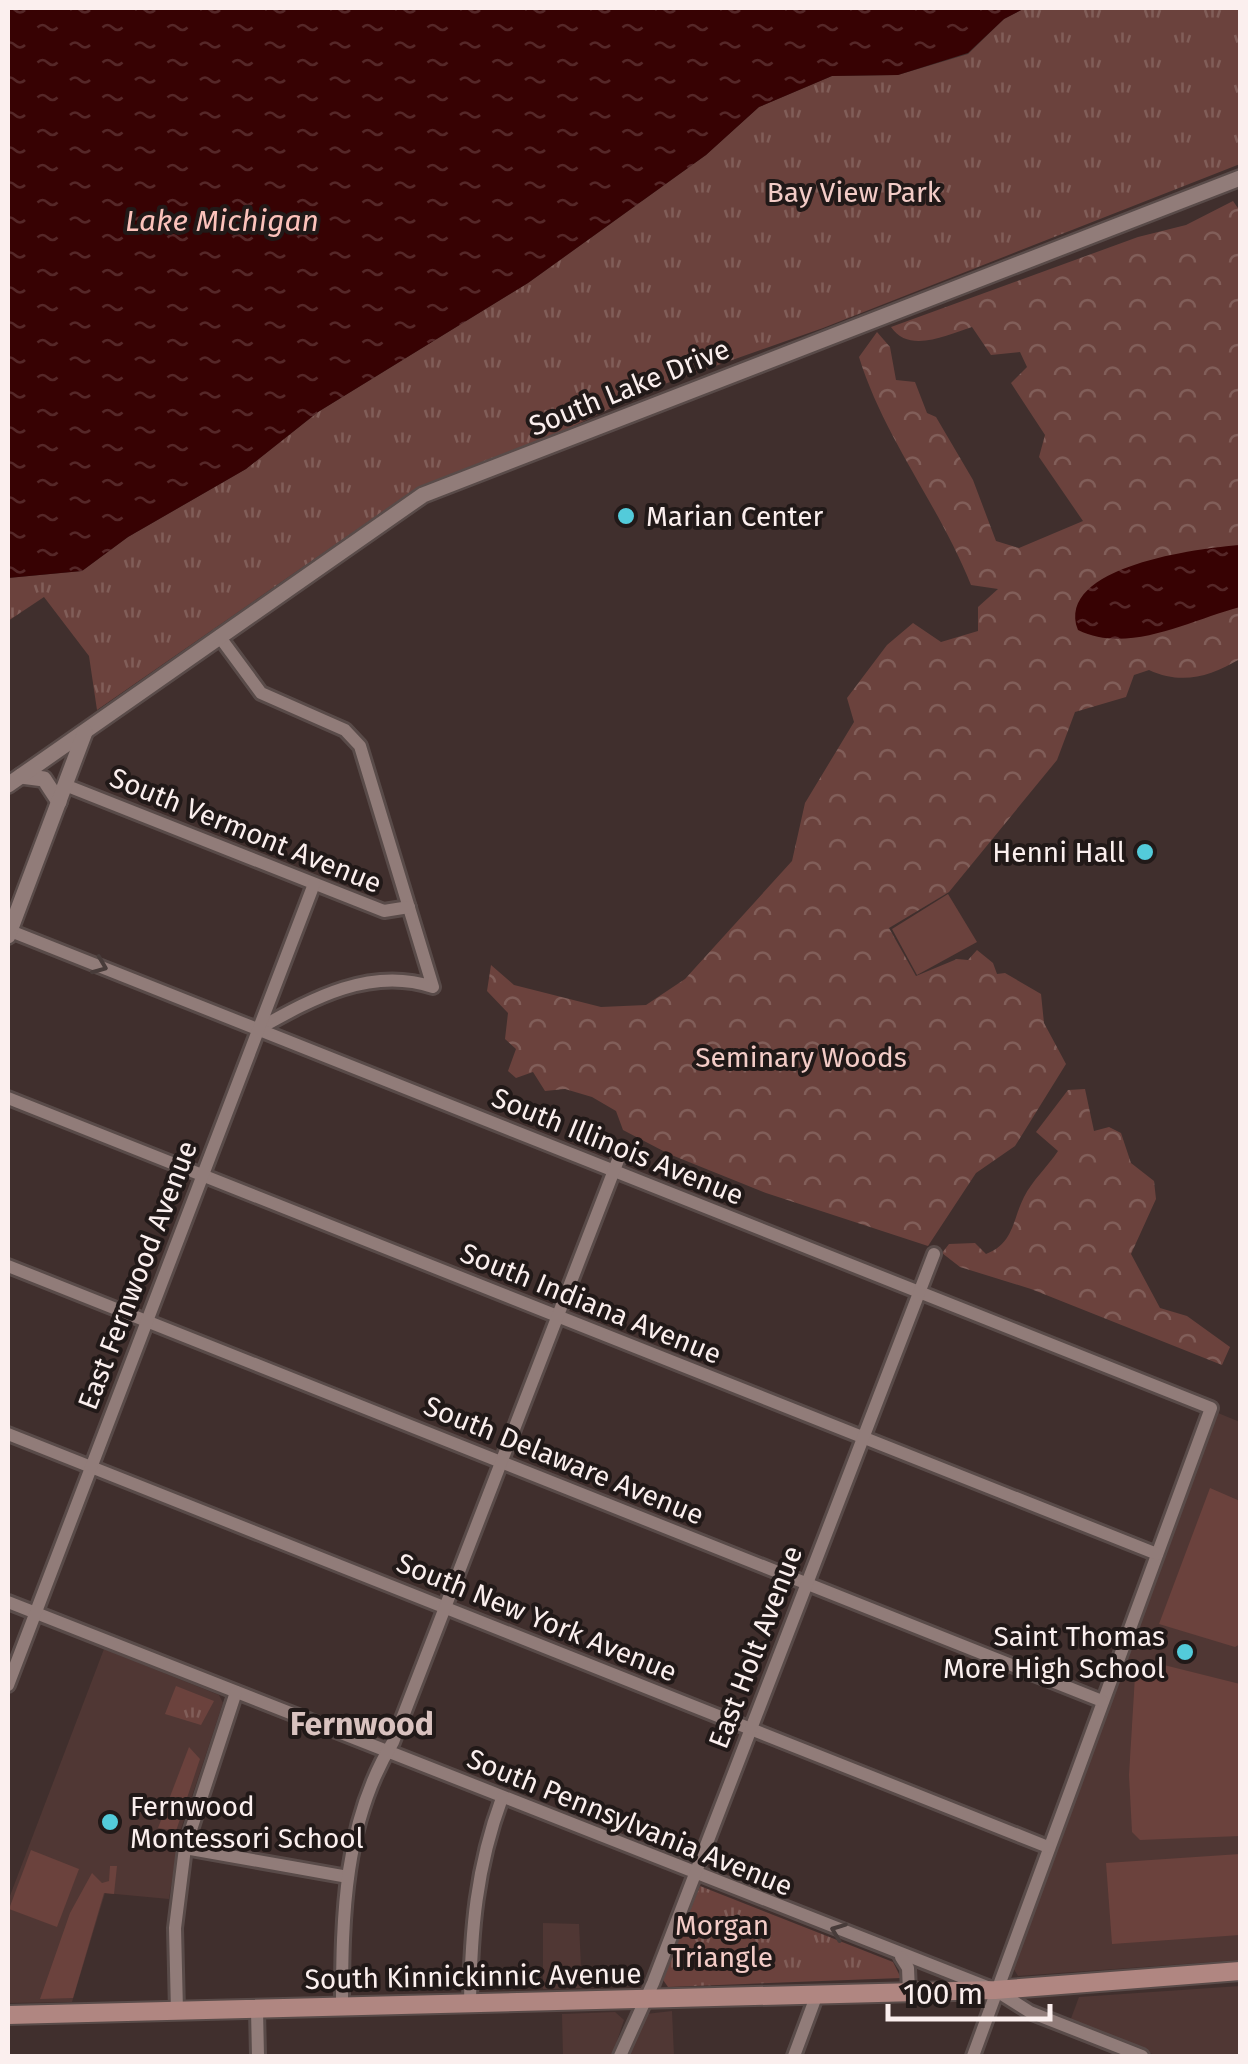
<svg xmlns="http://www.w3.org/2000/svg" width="1248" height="2064" viewBox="0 0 1248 2064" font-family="'Fira Sans',sans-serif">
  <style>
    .built { fill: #503734 }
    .green { fill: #6b423d }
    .forest { fill: url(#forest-crowns) }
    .park { fill: url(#park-tufts) }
    .water { fill: url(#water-ripples) }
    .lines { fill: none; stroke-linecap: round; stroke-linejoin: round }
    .minor-casing { stroke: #594b49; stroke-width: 18 }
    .tertiary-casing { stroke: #594b49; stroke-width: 20 }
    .secondary-casing { stroke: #594b49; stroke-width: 22 }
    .minor { stroke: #917c79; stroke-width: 12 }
    .tertiary { stroke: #917c79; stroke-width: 15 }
    .secondary { stroke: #b08681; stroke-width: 18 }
    .oneway { stroke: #483c3a }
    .poi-dot { fill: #53cbda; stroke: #211918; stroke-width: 4 }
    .labels { text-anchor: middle; stroke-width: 8; stroke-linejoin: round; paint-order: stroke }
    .park-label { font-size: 28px; fill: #f3ccc7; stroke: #211918 }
    .street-label { font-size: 28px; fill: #fbefee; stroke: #211918 }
    .poi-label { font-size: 28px; fill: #fbefee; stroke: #211918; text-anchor: start }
    .water-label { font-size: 30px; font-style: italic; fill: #fcc2bb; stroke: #211918 }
    .quarter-label { font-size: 32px; font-weight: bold; fill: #d9c2bf; stroke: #211918 }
  </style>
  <defs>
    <pattern id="forest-crowns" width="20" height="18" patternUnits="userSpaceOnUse" patternTransform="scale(2.5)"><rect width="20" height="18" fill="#6b423d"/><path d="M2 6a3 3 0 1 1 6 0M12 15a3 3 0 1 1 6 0" fill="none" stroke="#815e59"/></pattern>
    <pattern id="park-tufts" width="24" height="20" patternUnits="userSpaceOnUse" patternTransform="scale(2.5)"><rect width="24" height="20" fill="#6b423d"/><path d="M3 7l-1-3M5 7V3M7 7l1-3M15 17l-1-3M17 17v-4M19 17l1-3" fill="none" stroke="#815e59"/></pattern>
    <pattern id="water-ripples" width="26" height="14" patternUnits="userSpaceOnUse" patternTransform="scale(2.5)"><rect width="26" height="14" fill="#370203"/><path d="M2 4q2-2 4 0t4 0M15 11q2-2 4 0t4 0" fill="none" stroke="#552728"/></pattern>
  </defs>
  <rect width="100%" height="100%" fill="#402f2d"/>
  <g class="built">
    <path d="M 1218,1413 L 1240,1422 L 1240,1960 L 1018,1976 L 1012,1966 Z"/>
    <path d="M 104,1649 L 219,1695 L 223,1703 L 179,1835 L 169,1899 L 105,1893 L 72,2002 L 8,2003 L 8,1901 Z"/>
    <path d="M 543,1923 L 579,1924 L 582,1988 L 543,1989 Z"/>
    <path d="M 1240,1986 L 1240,2056 L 1158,2056 L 1069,2024 L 1079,1997 Z"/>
    <path d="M 672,2011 L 674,2056 L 628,2056 L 646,2014 Z"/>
    <path d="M 615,2012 L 624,2020 L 612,2056 L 563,2056 L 562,2014 Z"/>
  </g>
  <g class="green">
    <path d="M 948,894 L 977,942 L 917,975 L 892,929 Z"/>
    <path d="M 1210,1488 L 1240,1501 L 1240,1644 L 1235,1647 L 1159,1624 Z"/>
    <path d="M 1160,1664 L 1240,1684 L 1240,1836 L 1140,1840 L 1132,1832 L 1129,1775 L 1135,1676 Z"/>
    <path d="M 189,1747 L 200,1759 L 176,1831 L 158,1828 Z"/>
    <path d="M 31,1850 L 79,1869 L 57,1927 L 9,1909 Z"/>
    <path d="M 1240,1854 L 1240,1935 L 1112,1944 L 1106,1863 Z"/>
    <path d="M 110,1866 L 117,1866 L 114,1894 L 104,1893 L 73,1998 L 40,1999 L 70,1913 L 92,1873 L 102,1883 L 109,1881 Z"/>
  </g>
  <g class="forest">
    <path d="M 1233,201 L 1240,211 L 1240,659 C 1209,677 1182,685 1149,670 L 1134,675 L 1126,697 L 1075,712 L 1057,760 L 949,892 L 889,928 L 916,976 L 957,959 L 968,960 L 977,950 L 993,963 L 997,974 L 1005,973 L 1041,994 L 1044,1023 L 1066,1064 L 1015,1146 L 976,1173 L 928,1246 L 766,1193 L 669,1154 L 623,1130 L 616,1111 L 592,1097 L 565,1089 L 545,1091 L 533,1072 L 516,1078 L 508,1071 L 516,1049 L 505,1039 L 508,1013 L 487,991 L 491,965 L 514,985 L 601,1007 L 646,1005 L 685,979 L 792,861 L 805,803 L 854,722 L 847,698 L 887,645 L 913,623 L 941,642 L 978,631 L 978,607 L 998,589 L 971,585 C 939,505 884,438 859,357 L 877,332 L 890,347 L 896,380 L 915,382 L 927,413 L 936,417 L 973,480 L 996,541 L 1019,548 L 1083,521 L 1039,457 L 1045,435 L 1011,383 L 1027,367 L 1020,352 L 991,355 L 972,327 C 947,335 909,354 891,327 L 1138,237 L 1186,225 Z"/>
    <path d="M 1085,1089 L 1094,1131 L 1109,1127 L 1121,1133 L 1131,1163 L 1154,1181 L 1156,1199 L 1131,1254 L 1160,1308 L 1187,1316 L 1230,1347 L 1222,1365 L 1031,1289 L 960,1267 L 942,1253 L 949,1244 L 975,1243 L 986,1254 C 1014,1243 1012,1221 1024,1197 C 1032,1181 1048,1166 1058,1151 L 1036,1132 L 1068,1090 Z"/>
  </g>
  <g class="park">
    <path d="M 1025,8 L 1240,8 L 1240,164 L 823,328 L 653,388 L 555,435 L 414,490 L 97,710 L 89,656 L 44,597 L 8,621 L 8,578 L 82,571 L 128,537 L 246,469 L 318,412 L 528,283 L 706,155 L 759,107 L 832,76 L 898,75 L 968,54 L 1004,19 Z"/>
    <path d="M 176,1686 L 214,1701 L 201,1725 L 165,1714 Z"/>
    <path d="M 700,1886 L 893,1962 L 901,1978 L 668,1987 L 661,1977 Z"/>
  </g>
  <g class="water">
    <path d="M 8,8 L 1025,8 L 1004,19 L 968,53 L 898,75 L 832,76 L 759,107 L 706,155 L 528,283 L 318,412 L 246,469 L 128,537 L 82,571 L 8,578 Z"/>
    <path d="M 1240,545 L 1240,607 C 1190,620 1129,655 1078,630 C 1054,566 1200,548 1240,545 Z"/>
  </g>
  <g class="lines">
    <g class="minor-casing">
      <g id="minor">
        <path d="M 219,636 L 261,693 L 345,730 L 360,746 L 433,987 C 370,966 312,999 258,1029"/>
        <path d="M 65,785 L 384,911 L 409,907"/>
        <path d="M 8,930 L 1211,1408 L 973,2056"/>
        <path d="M 8,1098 L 1157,1554"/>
        <path d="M 8,1266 L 1102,1701"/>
        <path d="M 8,1434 L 1048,1847"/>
        <path d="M 8,1602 L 995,1990 L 1030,2012 L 1142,2056"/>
        <path d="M 8,1685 L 314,884"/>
        <path d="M 185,1848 L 348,1877"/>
        <path d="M 901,1957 L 908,1968 L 909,1992"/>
        <path d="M 470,2004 C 471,1931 476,1868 502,1798"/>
        <path d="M 342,2006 C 342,1916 344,1821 393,1742 L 618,1160"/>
        <path d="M 257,2010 L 258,2056"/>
        <path d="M 177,2011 L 175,1928 L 185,1848 L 236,1692"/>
        <path d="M 620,2056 L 653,1983 L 934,1254"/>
        <path d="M 794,2056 L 817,1994"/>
      </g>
    </g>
    <g class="tertiary-casing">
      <g id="tertiary">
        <path d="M 21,776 L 44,779 L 59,802"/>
        <path d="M 8,785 L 423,495 L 1240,178"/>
        <path d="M 8,936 L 85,732"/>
      </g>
    </g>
    <g class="secondary-casing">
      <path id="secondary" d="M 8,2015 L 995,1990 L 1240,1971"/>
    </g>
    <use href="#minor" class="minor"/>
    <use href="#tertiary" class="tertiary"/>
    <use href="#secondary" class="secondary"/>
  </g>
  <defs><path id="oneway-chevron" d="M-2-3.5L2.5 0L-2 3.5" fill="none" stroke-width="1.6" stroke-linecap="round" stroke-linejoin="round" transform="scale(2.5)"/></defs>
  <g class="oneway">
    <use href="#oneway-chevron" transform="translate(100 966) rotate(22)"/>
    <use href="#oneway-chevron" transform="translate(838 1931) rotate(-159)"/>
  </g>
  <g class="poi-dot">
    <circle cx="626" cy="516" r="10"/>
    <circle cx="1145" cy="852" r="10"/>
    <circle cx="1185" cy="1652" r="10"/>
    <circle cx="110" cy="1822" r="10"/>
  </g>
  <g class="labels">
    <g class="park-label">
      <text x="854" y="202">Bay View Park</text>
      <text x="801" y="1067">Seminary Woods</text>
      <text x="722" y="1935">Morgan<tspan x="722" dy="32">Triangle</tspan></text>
    </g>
    <g class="street-label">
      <text transform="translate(629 387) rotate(-22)" y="10">South Lake Drive</text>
      <text transform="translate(246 830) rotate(22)" y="10">South Vermont Avenue</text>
      <text transform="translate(618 1146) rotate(22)" y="10">South Illinois Avenue</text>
      <text transform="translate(137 1275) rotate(-69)" y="10">East Fernwood Avenue</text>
      <text transform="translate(591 1303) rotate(22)" y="10">South Indiana Avenue</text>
      <text transform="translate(564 1460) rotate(22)" y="10">South Delaware Avenue</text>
      <text transform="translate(537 1617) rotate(22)" y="10">South New York Avenue</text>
      <text transform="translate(755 1647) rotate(-69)" y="10">East Holt Avenue</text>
      <text transform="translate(630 1822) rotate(22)" y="10">South Pennsylvania Avenue</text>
      <text transform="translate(473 1976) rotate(-1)" y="10">South Kinnickinnic Avenue</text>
    </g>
    <g class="poi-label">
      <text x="646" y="526">Marian Center</text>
      <text x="1125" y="862" text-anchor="end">Henni Hall</text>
      <text x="1165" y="1646" text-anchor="end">Saint Thomas<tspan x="1165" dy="32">More High School</tspan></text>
      <text x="130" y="1816">Fernwood<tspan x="130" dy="32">Montessori School</tspan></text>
    </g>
    <g class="water-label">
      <text x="222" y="231">Lake Michigan</text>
    </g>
    <g class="quarter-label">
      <text x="362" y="1735">Fernwood</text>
    </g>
  </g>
  <rect width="1248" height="2064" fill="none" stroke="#fbefee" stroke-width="20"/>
  <path d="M888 2004v15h162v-15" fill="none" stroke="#fbefee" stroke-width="5"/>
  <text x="903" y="2004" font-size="30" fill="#fbefee" stroke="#211918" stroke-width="8" paint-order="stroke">100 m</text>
</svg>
